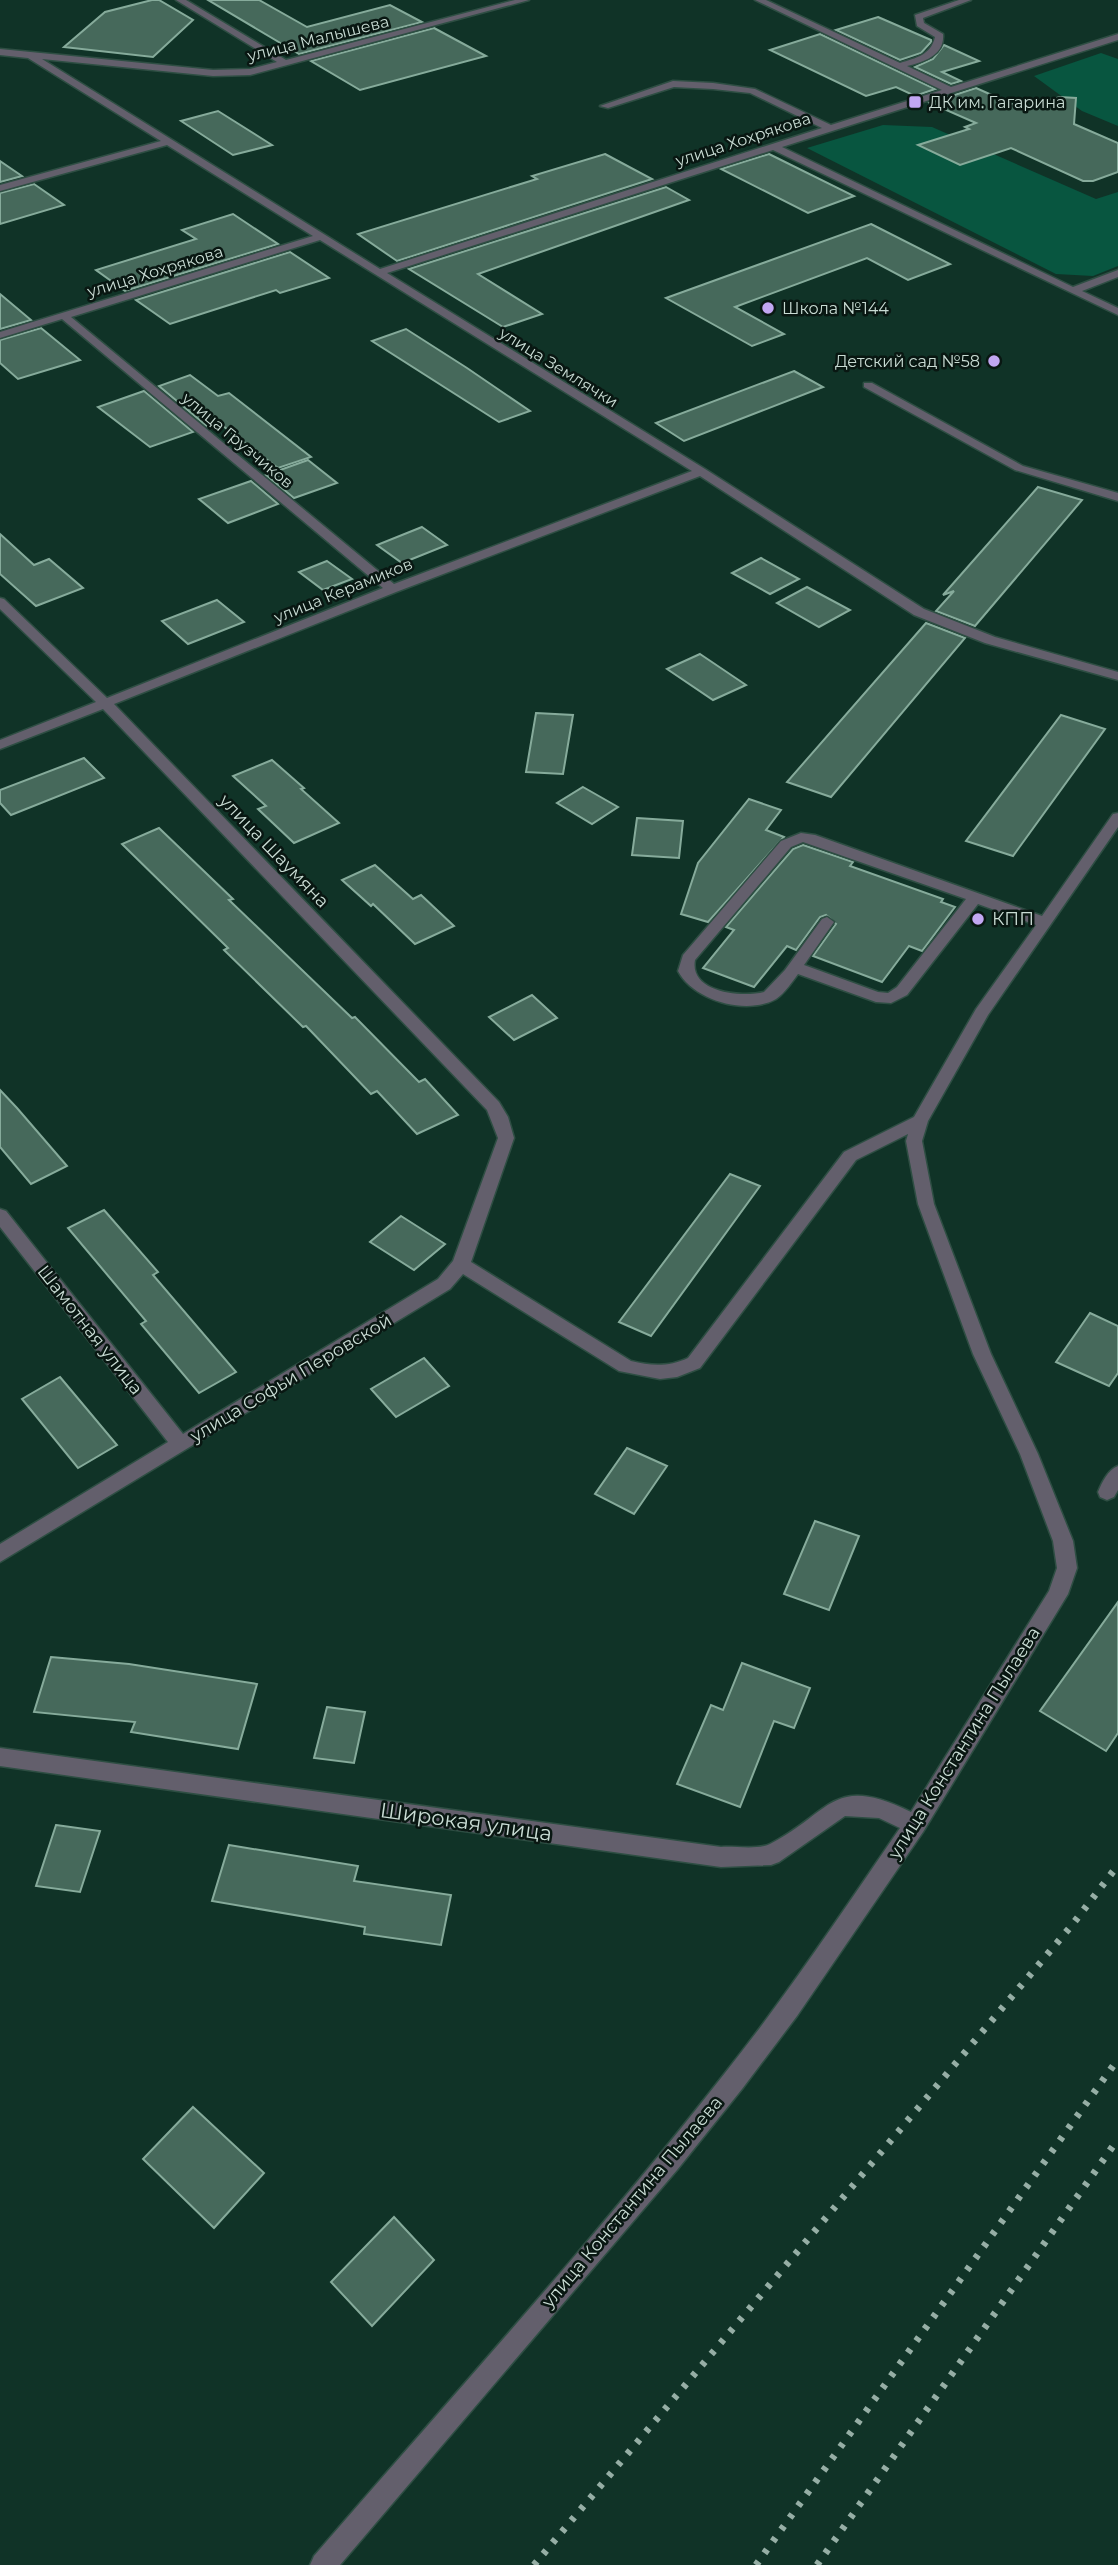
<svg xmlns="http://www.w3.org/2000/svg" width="1118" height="2565" viewBox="0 0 1118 2565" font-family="Montserrat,sans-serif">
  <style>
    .green { fill: #085640 }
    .building { fill: #46695b; stroke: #86ab9b; stroke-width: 2 }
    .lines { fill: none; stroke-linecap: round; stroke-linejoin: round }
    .minor-casing { stroke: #2e4e43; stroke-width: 3 }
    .minor { fill: #635f6c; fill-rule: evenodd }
    .rail { stroke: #96aea5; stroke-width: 7; stroke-dasharray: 4.5 10; stroke-linecap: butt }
    .poi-dot { fill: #c2a7f2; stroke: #091712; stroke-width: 2.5 }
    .labels { text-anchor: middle; stroke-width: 5; stroke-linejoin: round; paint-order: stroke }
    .far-street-label { font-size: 16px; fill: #c9dcd4; stroke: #091712 }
    .far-poi-label { font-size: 16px; fill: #c9dcd4; stroke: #091712; text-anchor: start }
    .street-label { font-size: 18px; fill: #c9dcd4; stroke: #091712 }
    .poi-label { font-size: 18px; fill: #c9dcd4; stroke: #091712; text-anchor: start }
    .near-street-label { font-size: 21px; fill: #c9dcd4; stroke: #091712 }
  </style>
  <rect width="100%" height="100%" fill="#103327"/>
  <g class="green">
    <path d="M 1101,53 L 1118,59 L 1118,126 L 1082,111 L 1034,76 Z"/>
    <path d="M 883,125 L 932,127 L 1096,199 L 1118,192 L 1118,266 L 1093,276 L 1056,274 L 807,148 Z"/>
  </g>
  <g class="building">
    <path d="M 152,0 L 159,0 L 193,20 L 153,57 L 64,47 L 105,12 Z"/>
    <path d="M 208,0 L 259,0 L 307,27 L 390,5 L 422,22 L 299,54 Z"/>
    <path d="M 878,17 L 931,40 L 931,42 L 921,53 L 900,60 L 836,30 Z"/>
    <path d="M 434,28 L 486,56 L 360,90 L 311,61 Z"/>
    <path d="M 820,34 L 935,89 L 915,96 L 896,87 L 866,96 L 770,50 Z"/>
    <path d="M 944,45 L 979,61 L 942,72 L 961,81 L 951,84 L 915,67 L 933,59 Z"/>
    <path d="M 976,88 L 1021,108 L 1060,97 L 1076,98 L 1074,124 L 1118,143 L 1118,172 L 1093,181 L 1083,181 L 1011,148 L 960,165 L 918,145 L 969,129 L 965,127 L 976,123 L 930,103 Z"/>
    <path d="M 218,111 L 272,145 L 233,155 L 181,121 Z"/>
    <path d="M 605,154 L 652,179 L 397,261 L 358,234 L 537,179 L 532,176 Z"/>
    <path d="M 769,154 L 854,196 L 808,213 L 721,169 Z"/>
    <path d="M 0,161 L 22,176 L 0,182 Z"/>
    <path d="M 34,184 L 64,205 L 0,224 L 0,193 Z"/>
    <path d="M 666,187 L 689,200 L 478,274 L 542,314 L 503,327 L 409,269 Z"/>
    <path d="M 233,214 L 278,244 L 125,291 L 96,270 L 196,239 L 182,230 Z"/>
    <path d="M 871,224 L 950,264 L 908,280 L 867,258 L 735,307 L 784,334 L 752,346 L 666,298 Z"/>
    <path d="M 290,252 L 329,278 L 280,293 L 276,290 L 170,324 L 136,300 Z"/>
    <path d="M 0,294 L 31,320 L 0,329 Z"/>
    <path d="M 41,328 L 80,360 L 18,379 L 0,363 L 0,340 Z"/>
    <path d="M 406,329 L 467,368 L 530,411 L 499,422 L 372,341 Z"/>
    <path d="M 794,371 L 823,387 L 684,441 L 656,423 Z"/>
    <path d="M 190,375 L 218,396 L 229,393 L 311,457 L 278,468 L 219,423 L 208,427 L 159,386 Z"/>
    <path d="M 144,391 L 193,432 L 150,447 L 98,407 Z"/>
    <path d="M 308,460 L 337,483 L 294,498 L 266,475 Z"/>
    <path d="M 251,481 L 278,504 L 228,523 L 199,499 Z"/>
    <path d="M 1038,487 L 1082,500 L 975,626 L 936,611 L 954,591 L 943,595 Z"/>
    <path d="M 422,527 L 447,545 L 402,563 L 377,545 Z"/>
    <path d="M 0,534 L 34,565 L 49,559 L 83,588 L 36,606 L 0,574 Z"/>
    <path d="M 761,558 L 799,579 L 770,594 L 732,573 Z"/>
    <path d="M 327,561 L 352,579 L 323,590 L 299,572 Z"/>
    <path d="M 807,587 L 850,610 L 819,627 L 777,603 Z"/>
    <path d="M 217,600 L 244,622 L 188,644 L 162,621 Z"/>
    <path d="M 926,623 L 965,638 L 831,797 L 787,782 Z"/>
    <path d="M 700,654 L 746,685 L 713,700 L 667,669 Z"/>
    <path d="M 536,713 L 573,715 L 563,774 L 526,772 Z"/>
    <path d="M 1061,715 L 1105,729 L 1013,856 L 966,841 Z"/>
    <path d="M 84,758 L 104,778 L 11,815 L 0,803 L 0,790 Z"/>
    <path d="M 272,760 L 304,788 L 301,789 L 339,823 L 294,843 L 258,809 L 266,806 L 233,776 Z"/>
    <path d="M 583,787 L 618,807 L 592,824 L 557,803 Z"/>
    <path d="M 749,799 L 781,810 L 766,830 L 784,837 L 708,922 L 681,914 L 698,863 Z"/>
    <path d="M 637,818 L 683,821 L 679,858 L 632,855 Z"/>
    <path d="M 159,828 L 233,899 L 229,900 L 352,1018 L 355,1017 L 419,1082 L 425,1079 L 458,1115 L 417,1134 L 377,1091 L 371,1094 L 306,1026 L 303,1027 L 224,950 L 228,948 L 122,844 Z"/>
    <path d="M 803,845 L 853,862 L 850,866 L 943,899 L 941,902 L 955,907 L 922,951 L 909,946 L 882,982 L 813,956 L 836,924 L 826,915 L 820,917 L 796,950 L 787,946 L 754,987 L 703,968 L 734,930 L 726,927 L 793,849 Z"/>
    <path d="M 375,865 L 413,899 L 421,895 L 454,926 L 415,944 L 373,904 L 371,906 L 342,880 Z"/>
    <path d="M 532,995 L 557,1018 L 514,1040 L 489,1017 Z"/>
    <path d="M 0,1090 L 17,1108 L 67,1166 L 31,1184 L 0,1147 Z"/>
    <path d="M 730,1174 L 760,1186 L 651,1336 L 619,1322 Z"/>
    <path d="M 104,1210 L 158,1272 L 153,1275 L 236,1372 L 199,1393 L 141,1324 L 146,1321 L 68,1228 Z"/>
    <path d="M 401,1216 L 445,1244 L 414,1270 L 370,1242 Z"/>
    <path d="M 1090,1313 L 1118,1326 L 1118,1373 L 1109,1386 L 1056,1362 Z"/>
    <path d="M 424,1358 L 449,1386 L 396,1417 L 371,1389 Z"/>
    <path d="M 60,1377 L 117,1445 L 78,1468 L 22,1399 Z"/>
    <path d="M 627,1448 L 667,1466 L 634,1514 L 595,1494 Z"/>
    <path d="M 815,1521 L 859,1536 L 829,1610 L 784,1594 Z"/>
    <path d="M 1118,1602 L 1118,1733 L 1106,1751 L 1040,1711 Z"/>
    <path d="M 51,1657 L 129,1664 L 257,1684 L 238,1749 L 131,1732 L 135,1722 L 34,1712 Z"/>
    <path d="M 742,1663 L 810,1688 L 794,1728 L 774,1721 L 740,1807 L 677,1784 L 711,1705 L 723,1710 Z"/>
    <path d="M 327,1707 L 365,1712 L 354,1763 L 314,1758 Z"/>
    <path d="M 56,1825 L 100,1831 L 80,1892 L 36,1886 Z"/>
    <path d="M 229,1845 L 358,1866 L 354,1881 L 451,1895 L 441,1945 L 364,1934 L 365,1927 L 212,1901 Z"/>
    <path d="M 193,2107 L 264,2173 L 214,2228 L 143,2159 Z"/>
    <path d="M 394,2217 L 434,2260 L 372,2326 L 331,2282 Z"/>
  </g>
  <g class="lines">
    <g class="minor-casing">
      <g id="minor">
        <path d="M 176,0 L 186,0 L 286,60 L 515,0 L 529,0 L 250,75 L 213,76 L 42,59 L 380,269 L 822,128 L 750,93 L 713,89 L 674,87 L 608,108 L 600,106 L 673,81 L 713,83 L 755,89 L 831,125 L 942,90 L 755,0 L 766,0 L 900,63 C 916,58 931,55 935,37 L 917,26 L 915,15 L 959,0 L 971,0 L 923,18 L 924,23 L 943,34 C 945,55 924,62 907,66 L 951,87 L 1118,34 L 1118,40 L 782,147 L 1073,287 L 1118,270 L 1118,277 L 1082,291 L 1118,308 L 1118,315 L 773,150 L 387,273 L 705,469 L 924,609 L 995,637 L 1118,672 L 1118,680 L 985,643 L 914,615 L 700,476 L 396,592 L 114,704 L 499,1102 L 508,1117 L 514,1138 L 471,1262 L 631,1361 C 651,1366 669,1367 688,1358 L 844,1152 L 914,1117 L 976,1009 L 1036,925 L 978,904 L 907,995 L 891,1003 L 876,1002 L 798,974 C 792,982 785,993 776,999 C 746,1016 693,1000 678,971 L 683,955 L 781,841 L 801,833 L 815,835 L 1042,916 L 1113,814 L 1118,813 L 1118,827 L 988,1015 L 928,1121 L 922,1141 L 934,1204 L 991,1354 L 1038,1454 L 1073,1541 L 1077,1568 L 1068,1594 L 923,1832 L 797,2016 L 742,2089 L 677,2170 L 340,2565 L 310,2565 L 314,2556 C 452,2396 595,2239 725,2073 C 787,1995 843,1911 900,1828 L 879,1818 L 845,1816 L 779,1862 L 771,1865 L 721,1867 L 0,1766 L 0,1748 L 721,1847 C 735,1846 758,1850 770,1844 C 832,1812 832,1773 911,1812 L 1049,1591 L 1057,1568 L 1053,1541 L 1020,1454 L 973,1354 L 918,1204 L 906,1141 L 908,1134 L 856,1160 L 700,1368 L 677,1377 L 660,1379 L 619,1371 L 463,1274 L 450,1289 L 0,1562 L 0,1544 L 168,1442 L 0,1227 L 0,1209 L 6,1211 L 183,1434 L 438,1279 L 453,1261 L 498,1138 L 487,1110 L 103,709 L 0,749 L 0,740 L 96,702 L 0,609 L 0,598 L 4,599 L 107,698 L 383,588 L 62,319 L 0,338 L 0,332 L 313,236 L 167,145 L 0,191 L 0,185 L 161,141 L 28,58 L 0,55 L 0,49 L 213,70 L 250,69 L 277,62 ZM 320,240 L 692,471 L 394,584 L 71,317 ZM 803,842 L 966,899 L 897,987 L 888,993 L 878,992 L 804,965 L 834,922 L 827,917 L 822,919 L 785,970 L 764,992 C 741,998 689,992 695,960 L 791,847 Z"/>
        <path d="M 864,383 L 872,383 L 1023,466 L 1118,493 L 1118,501 L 1015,470 L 864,387 Z"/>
        <path d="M 1118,1466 L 1118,1490 L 1114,1497 L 1107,1500 L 1100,1497 L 1098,1492 C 1102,1482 1108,1470 1118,1466 Z"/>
      </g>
    </g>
    <use href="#minor" class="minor"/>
    <g class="rail">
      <path d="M 534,2565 L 1072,1925 L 1118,1865"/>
      <path d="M 756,2565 L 1118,2059"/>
      <path d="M 817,2565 L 1118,2139"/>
    </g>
  </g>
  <g class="poi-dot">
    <rect x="908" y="95" width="14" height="14" rx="3.5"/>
    <circle cx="768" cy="308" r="7"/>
    <circle cx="994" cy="361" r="7"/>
    <circle cx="978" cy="919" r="7"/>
  </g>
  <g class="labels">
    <g class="far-street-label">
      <text transform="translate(318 38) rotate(-14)" y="6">улица Малышева</text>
      <text transform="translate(743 139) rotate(-18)" y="6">улица Хохрякова</text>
      <text transform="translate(155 271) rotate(-17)" y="6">улица Хохрякова</text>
      <text transform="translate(559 367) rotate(32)" y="6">улица Землячки</text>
      <text transform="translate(238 440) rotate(40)" y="6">улица Грузчиков</text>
      <text transform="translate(343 590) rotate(-22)" y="6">улица Керамиков</text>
    </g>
    <g class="far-poi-label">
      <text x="929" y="108">ДК им. Гагарина</text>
      <text x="782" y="314">Школа №144</text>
      <text x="980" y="367" text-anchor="end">Детский сад №58</text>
    </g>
    <g class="street-label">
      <text transform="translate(274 851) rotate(46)" y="6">улица Шаумяна</text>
      <text transform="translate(90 1330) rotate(52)" y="6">Шамотная улица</text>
      <text transform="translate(291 1378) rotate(-31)" y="6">улица Софьи Перовской</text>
      <text transform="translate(964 1743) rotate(-58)" y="6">улица Константина Пылаева</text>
      <text transform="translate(632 2202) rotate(-50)" y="6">улица Константина Пылаева</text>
    </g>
    <g class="poi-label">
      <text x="992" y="925">КПП</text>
    </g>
    <g class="near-street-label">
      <text transform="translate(466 1822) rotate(8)" y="7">Широкая улица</text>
    </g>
  </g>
</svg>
